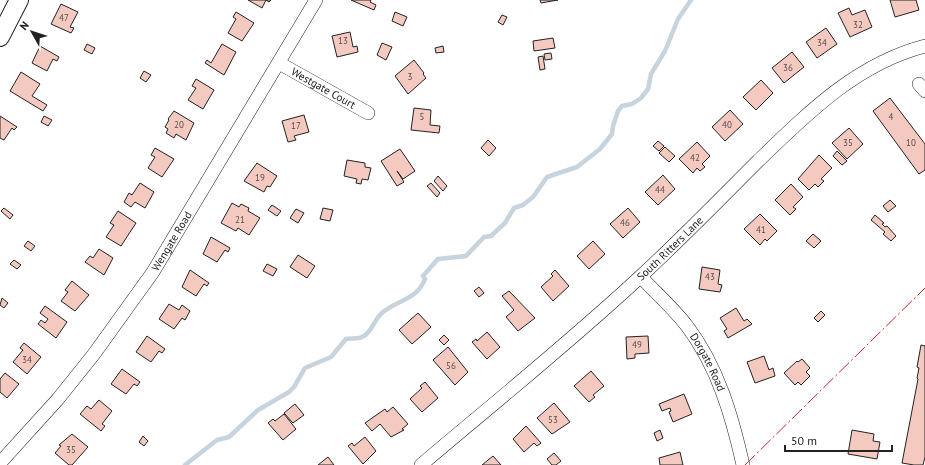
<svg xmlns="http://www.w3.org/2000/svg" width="925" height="465" viewBox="0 0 925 465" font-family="'PT Sans',sans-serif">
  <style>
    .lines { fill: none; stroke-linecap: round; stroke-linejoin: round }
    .stream { stroke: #c7d3dd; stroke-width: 4.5 }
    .building { fill: #f3c9c0; stroke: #222 }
    .street-casing { stroke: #222; stroke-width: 14 }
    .secondary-casing { stroke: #222; stroke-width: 20 }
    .street { stroke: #fff; stroke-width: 13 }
    .secondary { stroke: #fff; stroke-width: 18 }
    .power { stroke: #c62828; stroke-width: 1; stroke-dasharray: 14 3 2 3; stroke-linecap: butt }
    .labels { text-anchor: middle; stroke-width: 3; stroke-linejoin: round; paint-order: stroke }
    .number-label { font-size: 9px; fill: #564c4a }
    .street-label { font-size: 11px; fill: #222; stroke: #fff }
  </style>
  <rect width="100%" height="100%" fill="#fff"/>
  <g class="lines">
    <path class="stream" d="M 185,465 L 217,440 L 229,437 L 258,410 L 289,392 L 294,387 L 305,368 L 331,357 L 346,339 C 351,338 358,339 362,337 C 372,333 374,319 382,313 C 397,300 417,300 425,279 L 423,276 L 438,259 L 466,256 L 484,237 L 491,236 L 505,223 L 514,208 L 523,205 L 533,197 L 547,177 L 577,167 L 600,149 L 612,134 L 613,126 L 618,111 L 622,106 L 632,104 L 641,98 L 648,89 L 651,74 L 665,51 L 678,19 L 691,0"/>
  </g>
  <g class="building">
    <path d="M 248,0 L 271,0 L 269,2 L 266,0 L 262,8 Z"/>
    <path d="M 351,0 L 371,0 L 370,2 L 376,5 L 374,10 Z"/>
    <path d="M 540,0 L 558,0 L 541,3 Z"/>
    <path d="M 890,0 L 916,0 L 919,10 L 895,17 Z"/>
    <path d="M 61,4 L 78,12 L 70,27 L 74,28 L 71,33 L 51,24 Z"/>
    <path d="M 849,8 L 852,15 L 865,10 L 872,27 L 850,37 L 838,13 Z"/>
    <path d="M 236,12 L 254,23 L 242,41 L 228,33 L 236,19 L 233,17 Z"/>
    <path d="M 395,12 L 407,17 L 403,26 L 392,21 Z"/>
    <path d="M 502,15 L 507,17 L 503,25 L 498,22 Z"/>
    <path d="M 826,28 L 837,44 L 817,58 L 806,42 Z"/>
    <path d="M 350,32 L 353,47 L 357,46 L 358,52 L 337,57 L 332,36 Z"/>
    <path d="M 553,38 L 555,48 L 534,51 L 533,41 Z"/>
    <path d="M 382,43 L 392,47 L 386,60 L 377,55 Z"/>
    <path d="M 87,44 L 95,48 L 92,54 L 84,50 Z"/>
    <path d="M 222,44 L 236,52 L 224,75 L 205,63 L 207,60 L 211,63 Z"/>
    <path d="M 40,46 L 59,57 L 57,61 L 53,59 L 47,71 L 32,63 Z"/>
    <path d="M 443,46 L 444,52 L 436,53 L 435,48 Z"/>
    <path d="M 792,52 L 804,67 L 784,83 L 772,68 Z"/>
    <path d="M 551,53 L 552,59 L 545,60 L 544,54 Z"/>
    <path d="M 543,56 L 545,69 L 540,70 L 538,57 Z"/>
    <path d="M 414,60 L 424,73 L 423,74 L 426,78 L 408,94 L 395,76 Z"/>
    <path d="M 144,71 L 151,75 L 146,82 L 140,78 Z"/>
    <path d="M 21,72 L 40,84 L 32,96 L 47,105 L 43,111 L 10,91 Z"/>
    <path d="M 196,79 L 214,90 L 203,109 L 188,100 L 196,88 L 192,86 Z"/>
    <path d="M 761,80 L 773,93 L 756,110 L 743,97 Z"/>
    <path d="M 890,98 L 925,144 L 925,170 L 919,174 L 873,111 Z"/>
    <path d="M 414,108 L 431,110 L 430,125 L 440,126 L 439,133 L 411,130 Z"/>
    <path d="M 730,110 L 743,124 L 725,141 L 712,127 Z"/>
    <path d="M 174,111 L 194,123 L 186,140 L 176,134 L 174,138 L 166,133 L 168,129 L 165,127 L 169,120 L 168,119 Z"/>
    <path d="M 304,115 L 309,132 L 294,136 L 296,140 L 288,142 L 282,121 Z"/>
    <path d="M 0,116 L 17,127 L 14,130 L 12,128 L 4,140 L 0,138 Z"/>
    <path d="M 44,116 L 52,120 L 48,126 L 41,122 Z"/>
    <path d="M 849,128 L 863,144 L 847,159 L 832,143 Z"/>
    <path d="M 488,140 L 496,148 L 489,156 L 481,148 Z"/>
    <path d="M 658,141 L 664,146 L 659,151 L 653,146 Z"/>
    <path d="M 697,142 L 710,156 L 702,164 L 705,167 L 700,171 L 697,168 L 693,173 L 679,159 Z"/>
    <path d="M 665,147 L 675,156 L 669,162 L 659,153 Z"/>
    <path d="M 155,148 L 174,159 L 162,177 L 148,168 L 155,157 L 151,155 Z"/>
    <path d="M 400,149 L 415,171 L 403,179 L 397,171 L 404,182 L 397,186 L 381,161 Z"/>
    <path d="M 837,151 L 847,161 L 842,165 L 833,156 Z"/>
    <path d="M 819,155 L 832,168 L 821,179 L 824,181 L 818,187 L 815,184 L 809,190 L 798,179 Z"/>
    <path d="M 347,160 L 365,163 L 365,167 L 371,168 L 368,180 L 362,179 L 361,184 L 356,183 L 357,179 L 344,176 Z"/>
    <path d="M 257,163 L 277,176 L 270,187 L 267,186 L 264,192 L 244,181 Z"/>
    <path d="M 663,175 L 675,189 L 658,205 L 645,192 Z"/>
    <path d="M 438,176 L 447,186 L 443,191 L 434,181 Z"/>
    <path d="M 140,183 L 154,192 L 145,208 L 135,202 L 131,207 L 124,202 L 129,193 L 132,195 Z"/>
    <path d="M 431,183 L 440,193 L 437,197 L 427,186 Z"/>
    <path d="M 791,184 L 803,197 L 793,207 L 796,209 L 790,215 L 775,200 Z"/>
    <path d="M 890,200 L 896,206 L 888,212 L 883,206 Z"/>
    <path d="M 232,203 L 239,207 L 241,204 L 249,208 L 248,211 L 260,218 L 249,235 L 238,228 L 236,231 L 221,223 Z"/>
    <path d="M 272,205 L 281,211 L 277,216 L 268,210 Z"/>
    <path d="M 4,208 L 13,215 L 10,219 L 1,211 Z"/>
    <path d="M 323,208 L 333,210 L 330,221 L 320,219 Z"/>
    <path d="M 628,208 L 640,222 L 623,238 L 610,224 Z"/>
    <path d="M 296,209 L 304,213 L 298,223 L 290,218 Z"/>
    <path d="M 118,211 L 136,223 L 121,246 L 106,237 L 114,225 L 110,223 Z"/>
    <path d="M 760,214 L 777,231 L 767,241 L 765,239 L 760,245 L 744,229 Z"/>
    <path d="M 875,215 L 884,223 L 882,224 L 885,227 L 887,226 L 896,236 L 891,241 L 883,234 L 885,232 L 871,220 Z"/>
    <path d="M 813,234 L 821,241 L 814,248 L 806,241 Z"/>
    <path d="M 211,237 L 230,248 L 228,252 L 225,250 L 217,262 L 203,254 Z"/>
    <path d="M 28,241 L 35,246 L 31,251 L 24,246 Z"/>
    <path d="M 593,241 L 605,254 L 589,269 L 577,256 Z"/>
    <path d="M 99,249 L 113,258 L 104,275 L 85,262 L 90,256 L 93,258 Z"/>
    <path d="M 298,255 L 315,266 L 307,278 L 290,267 Z"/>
    <path d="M 14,260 L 21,265 L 17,269 L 10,264 Z"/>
    <path d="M 267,264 L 277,269 L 273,276 L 263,271 Z"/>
    <path d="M 702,267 L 720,270 L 718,284 L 722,285 L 720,292 L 699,289 Z"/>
    <path d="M 190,270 L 209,283 L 207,286 L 204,284 L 196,296 L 182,287 Z"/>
    <path d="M 555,270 L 569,286 L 553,301 L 541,287 L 553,276 L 551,274 Z"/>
    <path d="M 72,281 L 89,295 L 75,311 L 61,301 L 68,292 L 65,290 Z"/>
    <path d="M 479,287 L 484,293 L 479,297 L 474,291 Z"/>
    <path d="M 509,291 L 535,318 L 518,331 L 506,317 L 514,310 L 502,296 Z"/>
    <path d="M 2,298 L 8,303 L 4,308 L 0,305 Z"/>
    <path d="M 169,304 L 179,310 L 182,305 L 190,311 L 185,320 L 182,318 L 174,329 L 159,319 Z"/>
    <path d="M 45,306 L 67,322 L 56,338 L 38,324 L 41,320 L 45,323 L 48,319 L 40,313 Z"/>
    <path d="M 736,308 L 744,321 L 747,319 L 752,324 L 728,338 L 724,331 L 727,329 L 720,318 Z"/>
    <path d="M 821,311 L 825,315 L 818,322 L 814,318 Z"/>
    <path d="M 418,313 L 431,327 L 412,344 L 399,330 Z"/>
    <path d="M 487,332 L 500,347 L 487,359 L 472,342 L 476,339 L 477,341 Z"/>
    <path d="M 444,335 L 449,340 L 444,345 L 439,340 Z"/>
    <path d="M 147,336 L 165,349 L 162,353 L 159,351 L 151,362 L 136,352 Z"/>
    <path d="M 648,336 L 649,353 L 635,354 L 635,358 L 627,359 L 626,337 Z"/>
    <path d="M 24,343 L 41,357 L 27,374 L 13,362 L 23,350 L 20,348 Z"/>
    <path d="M 921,345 L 925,346 L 925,457 L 923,465 L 914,465 L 902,463 L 918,379 L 917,378 L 919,368 L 917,367 Z"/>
    <path d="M 448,347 L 468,372 L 455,385 L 433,360 Z"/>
    <path d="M 764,356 L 769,370 L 773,368 L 775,376 L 755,383 L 747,362 Z"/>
    <path d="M 802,359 L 810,368 L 806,372 L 810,376 L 801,385 L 798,382 L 795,385 L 784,373 L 797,361 L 798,362 Z"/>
    <path d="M 122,369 L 140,382 L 137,386 L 134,384 L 126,394 L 111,384 Z"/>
    <path d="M 591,371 L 604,386 L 593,395 L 595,397 L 589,402 L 574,386 Z"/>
    <path d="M 5,373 L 19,384 L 7,398 L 0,392 L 0,379 Z"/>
    <path d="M 425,382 L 438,398 L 422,412 L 410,399 L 422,388 L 420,386 Z"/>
    <path d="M 684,394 L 692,414 L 673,422 L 669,412 L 671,411 L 670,408 L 662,411 L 659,404 Z"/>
    <path d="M 99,400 L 112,411 L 102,424 L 105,426 L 101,431 L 80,414 L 87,406 L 91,409 Z"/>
    <path d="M 554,403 L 570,422 L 552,434 L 537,418 Z"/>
    <path d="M 295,404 L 304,415 L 293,423 L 284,413 Z"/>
    <path d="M 393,407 L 408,424 L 402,429 L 404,430 L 391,437 L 380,424 L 372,431 L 365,423 L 385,409 L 387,412 Z"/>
    <path d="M 284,414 L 296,429 L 283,440 L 268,423 L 273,419 L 275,421 Z"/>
    <path d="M 526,426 L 541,443 L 537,446 L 534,443 L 524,452 L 513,439 Z"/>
    <path d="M 660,430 L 663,438 L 657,441 L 654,433 Z"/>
    <path d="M 852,430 L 874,434 L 873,441 L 880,442 L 877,459 L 848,454 Z"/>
    <path d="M 72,434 L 88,447 L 72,465 L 69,465 L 55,453 L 61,446 L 59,445 Z"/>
    <path d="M 143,436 L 148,441 L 144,446 L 139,442 Z"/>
    <path d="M 365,437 L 376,451 L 363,464 L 348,446 L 352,443 L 354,446 Z"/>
    <path d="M 680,452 L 683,465 L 660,465 L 659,458 Z"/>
    <path d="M 554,453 L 561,461 L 556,465 L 552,465 L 547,459 Z"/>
    <path d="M 493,456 L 501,465 L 482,465 Z"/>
    <path d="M 328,457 L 334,465 L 318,465 Z"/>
  </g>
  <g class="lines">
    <g class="street-casing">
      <g id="street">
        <path id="s1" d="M 279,63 L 368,113"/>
        <path d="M 919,84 L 925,91"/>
        <path id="s2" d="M 641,277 C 656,293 673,308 687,326 C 718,367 732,416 743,465"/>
        <path id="s3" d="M 0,463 L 58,399 L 94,354 L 153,272 L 316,0"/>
        <path id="s4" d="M 421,465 C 494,403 569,343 640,277 C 680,240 719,200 758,161 C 808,113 856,64 925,46"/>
      </g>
    </g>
    <g class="secondary-casing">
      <path id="secondary" d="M 0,37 L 19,0"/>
    </g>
    <use href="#street" class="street"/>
    <use href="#secondary" class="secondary"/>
    <path class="power" d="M 745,465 L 925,288"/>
  </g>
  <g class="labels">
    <g class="number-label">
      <text x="64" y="21">47</text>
      <text x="858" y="28">32</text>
      <text x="343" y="44">13</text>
      <text x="822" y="46">34</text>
      <text x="788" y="71">36</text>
      <text x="410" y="80">3</text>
      <text x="422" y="120">5</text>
      <text x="891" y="120">4</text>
      <text x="179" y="128">20</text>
      <text x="727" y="128">40</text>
      <text x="296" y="129">17</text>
      <text x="848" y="146">35</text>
      <text x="911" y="146">10</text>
      <text x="695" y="161">42</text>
      <text x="260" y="181">19</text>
      <text x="660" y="193">44</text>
      <text x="240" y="223">21</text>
      <text x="625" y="226">46</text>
      <text x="761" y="233">41</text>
      <text x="710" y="280">43</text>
      <text x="637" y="348">49</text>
      <text x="27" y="363">34</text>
      <text x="451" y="369">56</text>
      <text x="553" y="423">53</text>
      <text x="71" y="453">35</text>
    </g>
    <g class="street-label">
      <text dy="4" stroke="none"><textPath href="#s1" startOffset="51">Westgate Court</textPath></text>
      <text dy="4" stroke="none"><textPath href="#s3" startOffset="281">Wengate Road</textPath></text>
      <text dy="4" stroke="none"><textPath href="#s4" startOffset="330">South Ritters Lane</textPath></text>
      <text dy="4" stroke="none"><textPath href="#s2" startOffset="109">Dorgate Road</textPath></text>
    </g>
  </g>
  <g transform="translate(32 32) rotate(309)" stroke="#ffffff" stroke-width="3" paint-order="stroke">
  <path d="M0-3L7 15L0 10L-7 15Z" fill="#222222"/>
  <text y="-6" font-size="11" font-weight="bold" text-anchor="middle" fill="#222222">N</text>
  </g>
  <path d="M785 445v6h107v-6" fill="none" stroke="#222222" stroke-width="2"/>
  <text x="791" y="445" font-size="12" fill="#222222" stroke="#ffffff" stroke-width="3" paint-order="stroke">50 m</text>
</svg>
